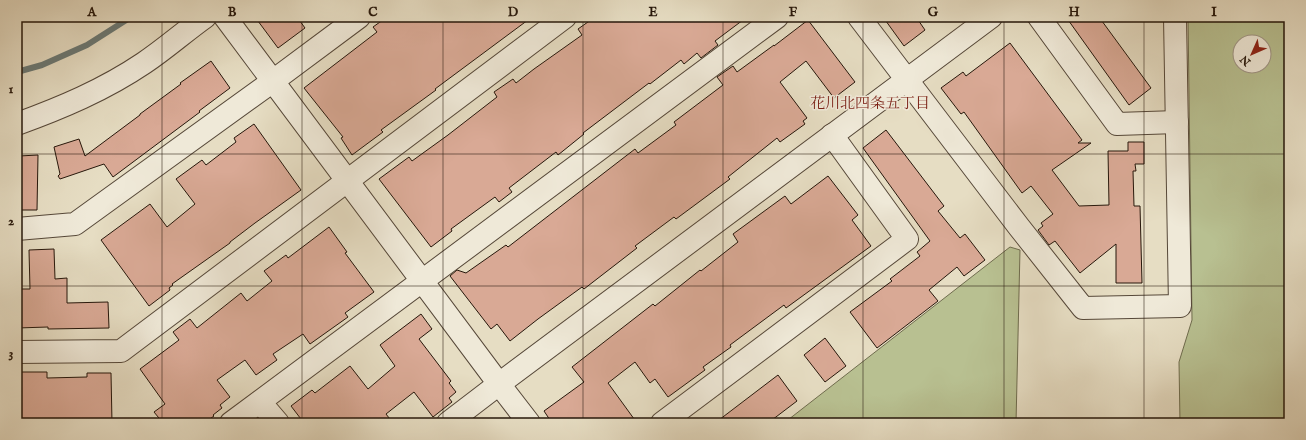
<svg xmlns="http://www.w3.org/2000/svg" width="1306" height="440" viewBox="0 0 1306 440" font-family="'IM FELL English','Noto Serif JP',serif">
  <style>
    .green { fill: #b8c091; stroke: #6f6c4e; fill-rule: evenodd }
    .lines { fill: none; stroke-linecap: round; stroke-linejoin: round }
    .stream { stroke: #6b7975; stroke-width: 6 }
    .building { fill: #d9a995; stroke: #26170b }
    .minor-casing { stroke: #564839; stroke-width: 24 }
    .minor { stroke: #efe9d8; stroke-width: 22 }
    .grid { fill: none; stroke: #26170b; stroke-width: 1; stroke-opacity: 0.55 }
    .labels { text-anchor: middle; stroke-width: 3; stroke-linejoin: round; paint-order: stroke }
    .neighbourhood-label { font-size: 15px; fill: #7a1f14; stroke: #efe9d8 }
    .neatline { fill: none; stroke: #26170b; stroke-width: 1.5 }
    .grid-label { font-size: 13px; text-anchor: middle; font-weight: bold; fill: #26170b }
  </style>
  <rect width="100%" height="100%" fill="#e6ddc3"/>
  <filter id="stains"><feTurbulence type="fractalNoise" baseFrequency=".005" numOctaves="4"/><feColorMatrix values="0 0 0 0 .2 0 0 0 0 .09 0 0 0 0 .02 0 0 0 .5 -.17"/></filter>
  <radialGradient id="worn" r=".72"><stop offset=".6" stop-color="#630" stop-opacity="0"/><stop offset="1" stop-color="#630" stop-opacity=".3"/></radialGradient>
  <g class="green">
    <path d="M 1188,17 L 1289,17 L 1289,423 L 1180,423 L 1179,362 L 1192,320 ZM 1240,42 L 1264,42 L 1264,66 L 1240,66 Z"/>
    <path d="M 1010,247 L 1020,250 L 1016,423 L 784,423 Z"/>
  </g>
  <g class="lines">
    <path class="stream" d="M 17,72 L 42,65 L 87,45 L 131,17"/>
  </g>
  <g class="building">
    <path d="M 255,17 L 297,17 L 305,28 L 278,48 Z"/>
    <path d="M 387,17 L 532,17 L 435,89 L 436,90 L 381,130 L 383,132 L 352,155 L 341,138 L 343,137 L 304,88 L 377,32 L 373,27 Z"/>
    <path d="M 595,17 L 747,17 L 715,41 L 718,45 L 701,58 L 697,53 L 684,64 L 681,60 L 650,84 L 649,83 L 583,133 L 584,134 L 558,155 L 556,152 L 509,188 L 512,192 L 499,202 L 495,197 L 451,229 L 452,231 L 431,247 L 379,179 L 409,157 L 412,161 L 448,135 L 497,97 L 494,92 L 513,79 L 516,83 L 534,69 L 582,35 L 578,29 Z"/>
    <path d="M 883,17 L 916,17 L 925,30 L 904,46 Z"/>
    <path d="M 1066,17 L 1099,17 L 1151,88 L 1129,105 Z"/>
    <path d="M 808,20 L 855,82 L 834,98 L 806,61 L 780,82 L 807,118 L 803,121 L 805,124 L 780,142 L 777,138 L 728,177 L 730,179 L 676,219 L 674,217 L 635,246 L 637,248 L 584,289 L 582,287 L 538,319 L 510,341 L 497,324 L 491,329 L 450,276 L 457,270 L 466,273 L 506,245 L 508,247 L 635,149 L 638,153 L 676,125 L 674,122 L 723,85 L 717,77 L 733,66 L 737,72 L 774,45 L 774,46 Z"/>
    <path d="M 1010,43 L 1082,140 L 1078,143 L 1091,143 L 1052,170 L 1079,206 L 1109,205 L 1108,151 L 1128,151 L 1128,142 L 1144,142 L 1144,164 L 1135,164 L 1136,171 L 1133,171 L 1134,206 L 1140,206 L 1142,283 L 1116,283 L 1116,244 L 1080,273 L 1055,241 L 1049,245 L 1038,230 L 1043,226 L 1041,223 L 1053,214 L 1031,186 L 1022,193 L 964,112 L 961,114 L 941,88 L 963,72 L 966,76 Z"/>
    <path d="M 211,61 L 230,88 L 199,111 L 200,112 L 113,177 L 104,164 L 60,179 L 58,176 L 60,174 L 54,147 L 79,139 L 85,156 L 140,115 L 140,114 L 181,84 L 180,83 Z"/>
    <path d="M 254,124 L 301,190 L 255,223 L 230,242 L 230,243 L 172,284 L 173,285 L 169,288 L 170,290 L 149,306 L 101,240 L 150,204 L 167,227 L 195,204 L 176,179 L 202,160 L 206,165 L 236,142 L 234,138 Z"/>
    <path d="M 886,130 L 944,206 L 938,211 L 960,238 L 965,234 L 985,260 L 964,276 L 957,267 L 929,290 L 938,301 L 877,348 L 850,312 L 892,281 L 890,279 L 920,256 L 917,252 L 930,241 L 863,148 Z"/>
    <path d="M 38,155 L 37,210 L 17,210 L 17,177 L 20,177 L 19,156 Z"/>
    <path d="M 828,176 L 858,215 L 852,220 L 871,246 L 786,308 L 784,305 L 730,345 L 731,347 L 703,367 L 705,370 L 668,397 L 655,379 L 650,383 L 635,362 L 608,383 L 637,423 L 552,423 L 544,411 L 584,382 L 572,367 L 653,304 L 655,306 L 700,270 L 701,271 L 738,242 L 733,234 L 785,196 L 791,204 Z"/>
    <path d="M 329,227 L 347,252 L 345,253 L 374,292 L 345,313 L 348,317 L 310,344 L 303,334 L 273,354 L 277,360 L 256,375 L 245,360 L 217,380 L 230,397 L 220,405 L 222,408 L 213,415 L 214,416 L 204,423 L 163,423 L 154,412 L 165,404 L 140,369 L 179,340 L 173,332 L 190,319 L 197,328 L 241,293 L 247,301 L 272,281 L 264,271 L 286,255 L 288,258 Z"/>
    <path d="M 54,249 L 55,279 L 67,278 L 67,303 L 108,302 L 109,328 L 48,329 L 48,327 L 17,328 L 17,289 L 30,289 L 29,250 Z"/>
    <path d="M 421,314 L 432,329 L 419,339 L 451,381 L 449,383 L 456,392 L 449,398 L 452,402 L 433,417 L 414,392 L 386,414 L 393,423 L 304,423 L 291,406 L 312,390 L 315,393 L 350,366 L 368,389 L 395,366 L 380,345 Z"/>
    <path d="M 825,338 L 846,366 L 825,382 L 804,355 Z"/>
    <path d="M 21,372 L 47,372 L 47,378 L 87,377 L 87,373 L 111,373 L 112,423 L 17,423 L 17,384 L 21,384 Z"/>
    <path d="M 778,375 L 797,401 L 768,423 L 715,423 Z"/>
  </g>
  <g class="lines">
    <g class="minor-casing">
      <g id="minor">
        <path d="M 225,17 L 499,384 L 991,17"/>
        <path d="M 859,17 L 1019,227 L 1083,308 L 1180,306 L 1175,17"/>
        <path d="M 1039,17 L 1117,124 L 1177,122"/>
        <path d="M 17,124 C 61,108 104,90 144,63 C 165,49 184,32 205,17"/>
        <path d="M 17,229 L 75,224 L 273,81 L 359,17"/>
        <path d="M 17,352 L 121,351 L 565,17"/>
        <path d="M 260,402 L 278,423"/>
        <path d="M 231,423 L 777,17"/>
        <path d="M 448,423 L 499,384 L 529,423"/>
        <path d="M 662,423 L 907,239 L 832,135"/>
      </g>
    </g>
    <use href="#minor" class="minor"/>
  </g>
  <path class="grid" d="M 162,17 L 162,423M 302,17 L 302,423M 443,17 L 443,423M 583,17 L 583,423M 723,17 L 723,423M 863,17 L 863,423M 1004,17 L 1004,423M 1144,17 L 1144,423M 17,154 L 1289,154M 17,286 L 1289,286"/>
  <g class="labels">
    <g class="neighbourhood-label">
      <text x="870" y="108">花川北四条五丁目</text>
    </g>
  </g>
  <rect width="1306" height="440" fill="none" stroke="#e6ddc3" stroke-width="44"/>
  <g transform="translate(1252 54) rotate(225)"><circle r="19" fill="#efe9d8" stroke="#9f9586"/>
  <path d="M0-3L7 15L0 10L-7 15Z" fill="#8f2418"/>
  <text y="-6" font-size="11" font-weight="bold" text-anchor="middle" fill="#26170b">N</text>
  </g>
  <rect x="22" y="22" width="1262" height="396" class="neatline"/>
  <g class="grid-label">
    <text x="92" y="16">A</text>
    <text x="232" y="16">B</text>
    <text x="373" y="16">C</text>
    <text x="513" y="16">D</text>
    <text x="653" y="16">E</text>
    <text x="793" y="16">F</text>
    <text x="933" y="16">G</text>
    <text x="1074" y="16">H</text>
    <text x="1214" y="16">I</text>
    <text x="11" y="93">1</text>
    <text x="11" y="225">2</text>
    <text x="11" y="357">3</text>
  </g>
  <rect width="100%" height="100%" filter="url(#stains)"/>
  <rect width="100%" height="100%" fill="url(#worn)"/>
</svg>
